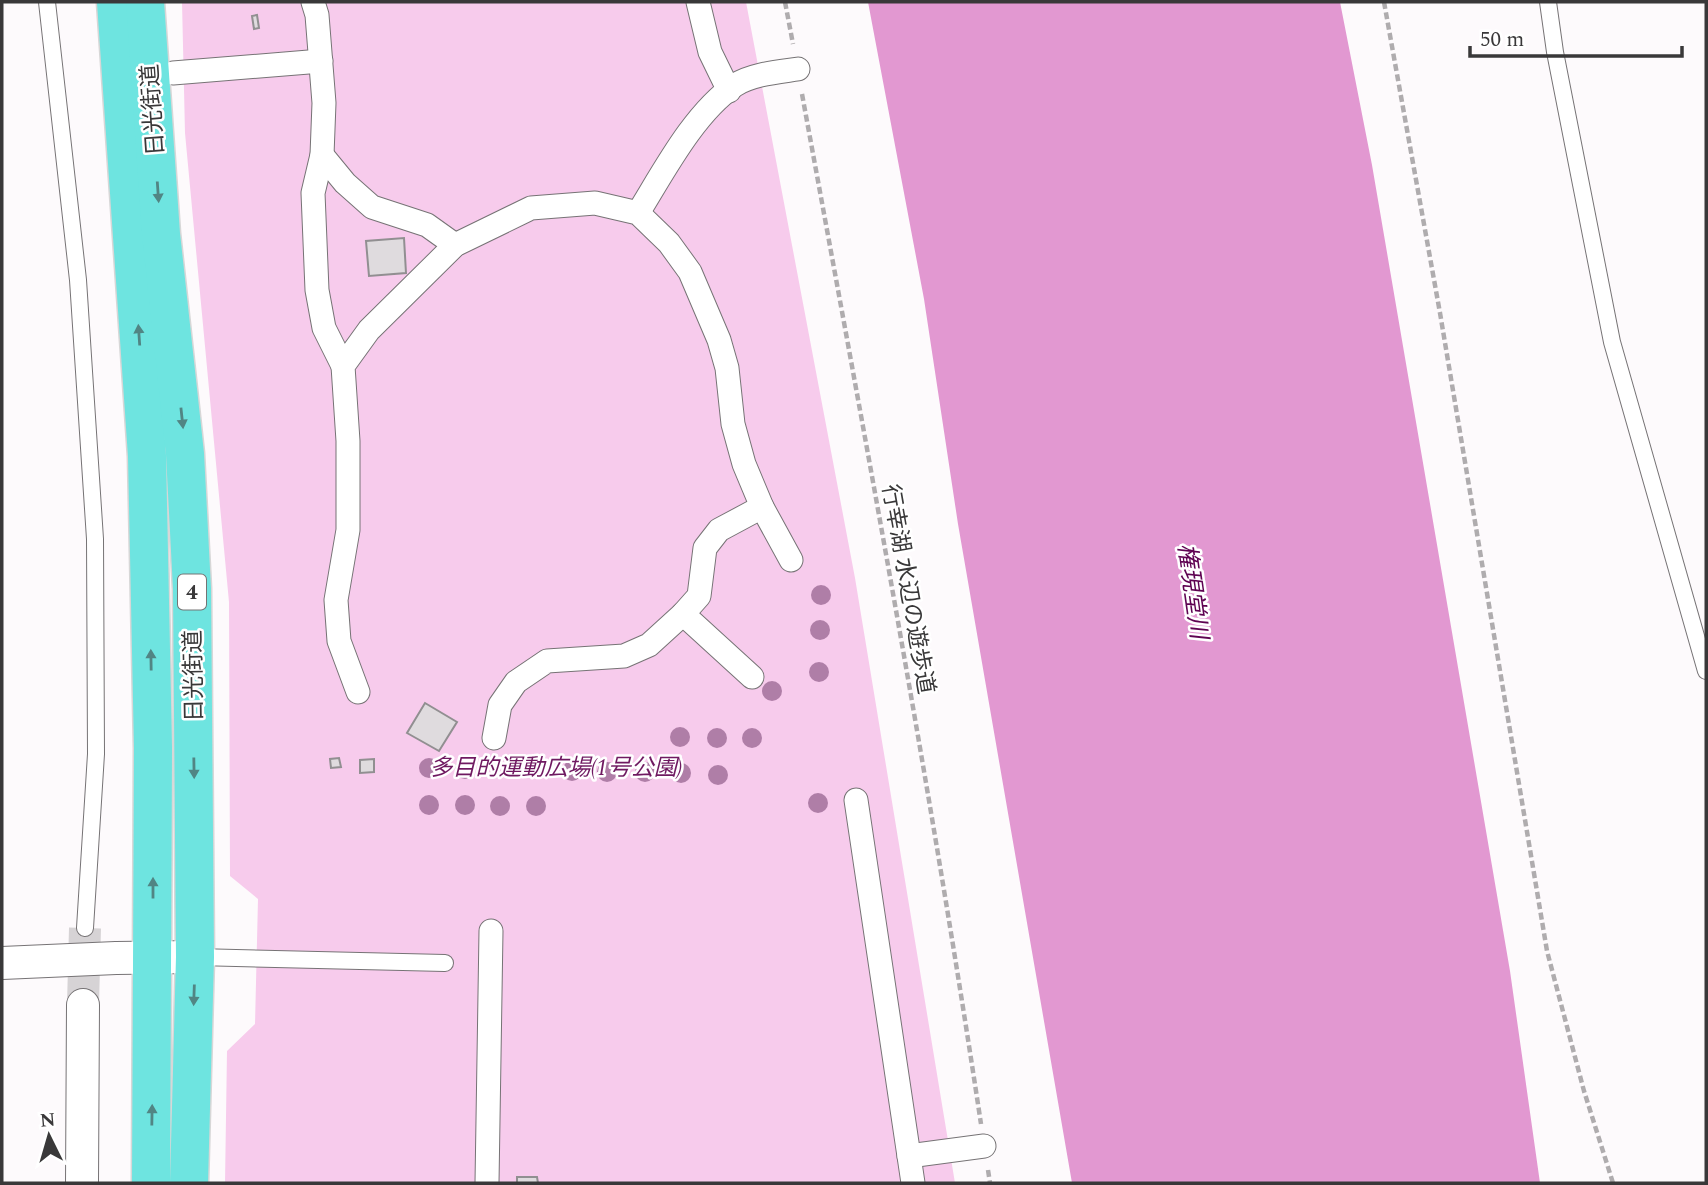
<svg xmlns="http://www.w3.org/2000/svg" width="1708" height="1185" viewBox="0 0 1708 1185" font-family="Spectral,'Noto Sans JP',serif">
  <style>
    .green { fill: #f7cbec }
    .water { fill: #e298d1 }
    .building { fill: #dfdbde; stroke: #918f91; stroke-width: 2 }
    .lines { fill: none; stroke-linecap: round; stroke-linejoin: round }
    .minor-tunnel { stroke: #d6d3d5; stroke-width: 32; stroke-dasharray: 32 16; stroke-linecap: butt }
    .service-casing { stroke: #767375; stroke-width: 18 }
    .pedestrian-casing { stroke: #767375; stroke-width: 25 }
    .minor-casing { stroke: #767375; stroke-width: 34 }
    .trunk-casing { stroke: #d7d7d7; stroke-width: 41 }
    .path { stroke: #afacae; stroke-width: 4.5; stroke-dasharray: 7 3.5; stroke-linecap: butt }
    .service { stroke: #fff; stroke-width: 16 }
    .pedestrian { stroke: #fff; stroke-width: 23 }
    .minor { stroke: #fff; stroke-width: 32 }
    .trunk { stroke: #6ee4e0; stroke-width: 38 }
    .tree { fill: #af7ea7 }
    .oneway { fill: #518584 }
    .labels { text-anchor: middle; stroke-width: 5; stroke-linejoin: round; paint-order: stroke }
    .shield { fill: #fff; stroke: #747474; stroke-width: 2 }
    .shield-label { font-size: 21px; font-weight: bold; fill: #393839 }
    .street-label { font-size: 23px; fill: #393839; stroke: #fff }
    .park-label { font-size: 23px; font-style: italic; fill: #6f1961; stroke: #fff }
    .water-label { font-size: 24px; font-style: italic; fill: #5f0352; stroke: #fff }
  </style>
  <rect width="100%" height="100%" fill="#fdfafc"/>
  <path class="green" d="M 182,2 L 746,2 L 855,578 L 955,1183 L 225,1183 L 227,1051 L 255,1024 L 258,899 L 230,876 L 229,602 L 185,133 Z"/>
  <path class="water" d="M 868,2 L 1340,2 L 1372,165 L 1510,971 L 1540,1183 L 1072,1183 L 958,524 L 924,299 Z"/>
  <g class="building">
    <path d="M 257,15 L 259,28 L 254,29 L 252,16 Z"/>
    <path d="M 404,238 L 406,273 L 369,276 L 366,241 Z"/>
    <path d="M 425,703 L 457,722 L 439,751 L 407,733 Z"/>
    <path d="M 339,758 L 341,767 L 331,768 L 330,759 Z"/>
    <path d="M 374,759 L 374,772 L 360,773 L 360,760 Z"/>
    <path d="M 517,1177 L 537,1177 L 538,1183 L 517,1183 Z"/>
  </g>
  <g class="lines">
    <path class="minor-tunnel" d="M 83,1005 L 85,928"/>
    <g class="service-casing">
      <g id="service">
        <path d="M 47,2 L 78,280 L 95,539 L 96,754 L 85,928"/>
        <path d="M 1548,2 L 1555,52 L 1612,342 L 1706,671"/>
        <path d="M 196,957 L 445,963"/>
      </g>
    </g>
    <g class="pedestrian-casing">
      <g id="pedestrian">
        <path d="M 313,2 L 317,15 L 324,103 L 322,155 L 313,193 L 317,290 L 324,328 L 343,366"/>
        <path d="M 698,2 L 710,52 L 729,91"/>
        <path d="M 173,73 L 321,61"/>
        <path d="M 322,155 L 345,183 L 372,207 L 427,225 L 455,245"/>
        <path d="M 638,213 C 664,171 694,113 735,85 C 752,74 778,72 798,69"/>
        <path d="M 683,614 L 752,677"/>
        <path d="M 358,692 L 339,641 L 336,600 L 348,530 L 348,441 L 343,366 L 369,330 L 455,245 L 531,208 L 595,203 L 638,213 L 669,243 L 690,272 L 719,340 L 727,368 L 733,424 L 744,464 L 762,507 L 791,560"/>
        <path d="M 494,738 L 500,705 L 516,682 L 547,661 L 624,656 L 649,645 L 683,614 L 699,596 L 705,548 L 719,530 L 762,507"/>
        <path d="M 856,800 L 913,1183"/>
        <path d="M 909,1156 L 984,1146"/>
        <path d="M 487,1183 L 491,931"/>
      </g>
    </g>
    <g class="minor-casing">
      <g id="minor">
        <path d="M 2,963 L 116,958 L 195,957"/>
        <path d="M 82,1183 L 83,1005"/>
      </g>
    </g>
    <g class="trunk-casing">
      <g id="trunk">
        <path d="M 116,2 L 147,456 L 153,748 L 151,1183"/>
        <path d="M 145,2 L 161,234 L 185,454 L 192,589 L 195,957 L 189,1183"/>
      </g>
    </g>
    <g class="path">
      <path d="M 785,2 L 793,44"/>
      <path d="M 1384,2 L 1440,313 L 1547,951 L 1584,1091 L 1613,1183"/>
      <path d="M 802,94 C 865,437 929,779 981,1124"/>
      <path d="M 988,1170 L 990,1183"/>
    </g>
    <use href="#service" class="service"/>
    <use href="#pedestrian" class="pedestrian"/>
    <use href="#minor" class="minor"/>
    <use href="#trunk" class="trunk"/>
  </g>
  <g class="tree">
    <circle cx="821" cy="595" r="10"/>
    <circle cx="820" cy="630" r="10"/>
    <circle cx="819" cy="672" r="10"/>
    <circle cx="772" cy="691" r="10"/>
    <circle cx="680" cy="737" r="10"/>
    <circle cx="717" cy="738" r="10"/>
    <circle cx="752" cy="738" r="10"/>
    <circle cx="429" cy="768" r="10"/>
    <circle cx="465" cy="769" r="10"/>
    <circle cx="572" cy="771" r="10"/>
    <circle cx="607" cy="772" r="10"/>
    <circle cx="645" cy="772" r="10"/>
    <circle cx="681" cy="773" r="10"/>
    <circle cx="718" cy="775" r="10"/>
    <circle cx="818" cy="803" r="10"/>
    <circle cx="429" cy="805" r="10"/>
    <circle cx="465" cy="805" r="10"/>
    <circle cx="500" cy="806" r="10"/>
    <circle cx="536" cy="806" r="10"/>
  </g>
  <defs><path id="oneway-solid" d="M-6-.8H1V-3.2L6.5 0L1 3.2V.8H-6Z" transform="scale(1.75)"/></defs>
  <g class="oneway">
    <use href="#oneway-solid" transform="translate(158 192) rotate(86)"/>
    <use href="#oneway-solid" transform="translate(139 335) rotate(-94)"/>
    <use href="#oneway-solid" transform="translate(182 418) rotate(84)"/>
    <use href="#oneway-solid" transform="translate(151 660) rotate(-91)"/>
    <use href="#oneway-solid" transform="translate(194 768) rotate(89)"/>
    <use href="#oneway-solid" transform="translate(153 888) rotate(-90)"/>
    <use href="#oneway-solid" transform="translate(194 995) rotate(92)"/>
    <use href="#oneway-solid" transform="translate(152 1115) rotate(-89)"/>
  </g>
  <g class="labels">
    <rect class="shield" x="178" y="574.5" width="28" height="35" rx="5"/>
    <g class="shield-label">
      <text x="192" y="599">4</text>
    </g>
    <g class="street-label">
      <text transform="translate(152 110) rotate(-94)" y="8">日光街道</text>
      <text transform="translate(909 589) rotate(80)" y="8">行幸湖 水辺の遊歩道</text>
      <text transform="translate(193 676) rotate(-91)" y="8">日光街道</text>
    </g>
    <g class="park-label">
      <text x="556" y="775">多目的運動広場(1号公園)</text>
    </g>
    <g class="water-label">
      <text transform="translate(1193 591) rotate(82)" y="8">権現堂川</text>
    </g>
  </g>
  <rect width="1708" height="1185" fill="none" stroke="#393839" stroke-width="7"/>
  <g transform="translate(49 1136) rotate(355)" stroke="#ffffff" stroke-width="5" paint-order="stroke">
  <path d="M0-5L12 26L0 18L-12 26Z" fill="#393839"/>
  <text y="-10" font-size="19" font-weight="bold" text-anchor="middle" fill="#393839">N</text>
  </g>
  <path d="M1470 46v10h212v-10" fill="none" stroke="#393839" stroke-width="3.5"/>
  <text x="1480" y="46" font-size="21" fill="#393839" stroke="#ffffff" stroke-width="5" paint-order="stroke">50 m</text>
</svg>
